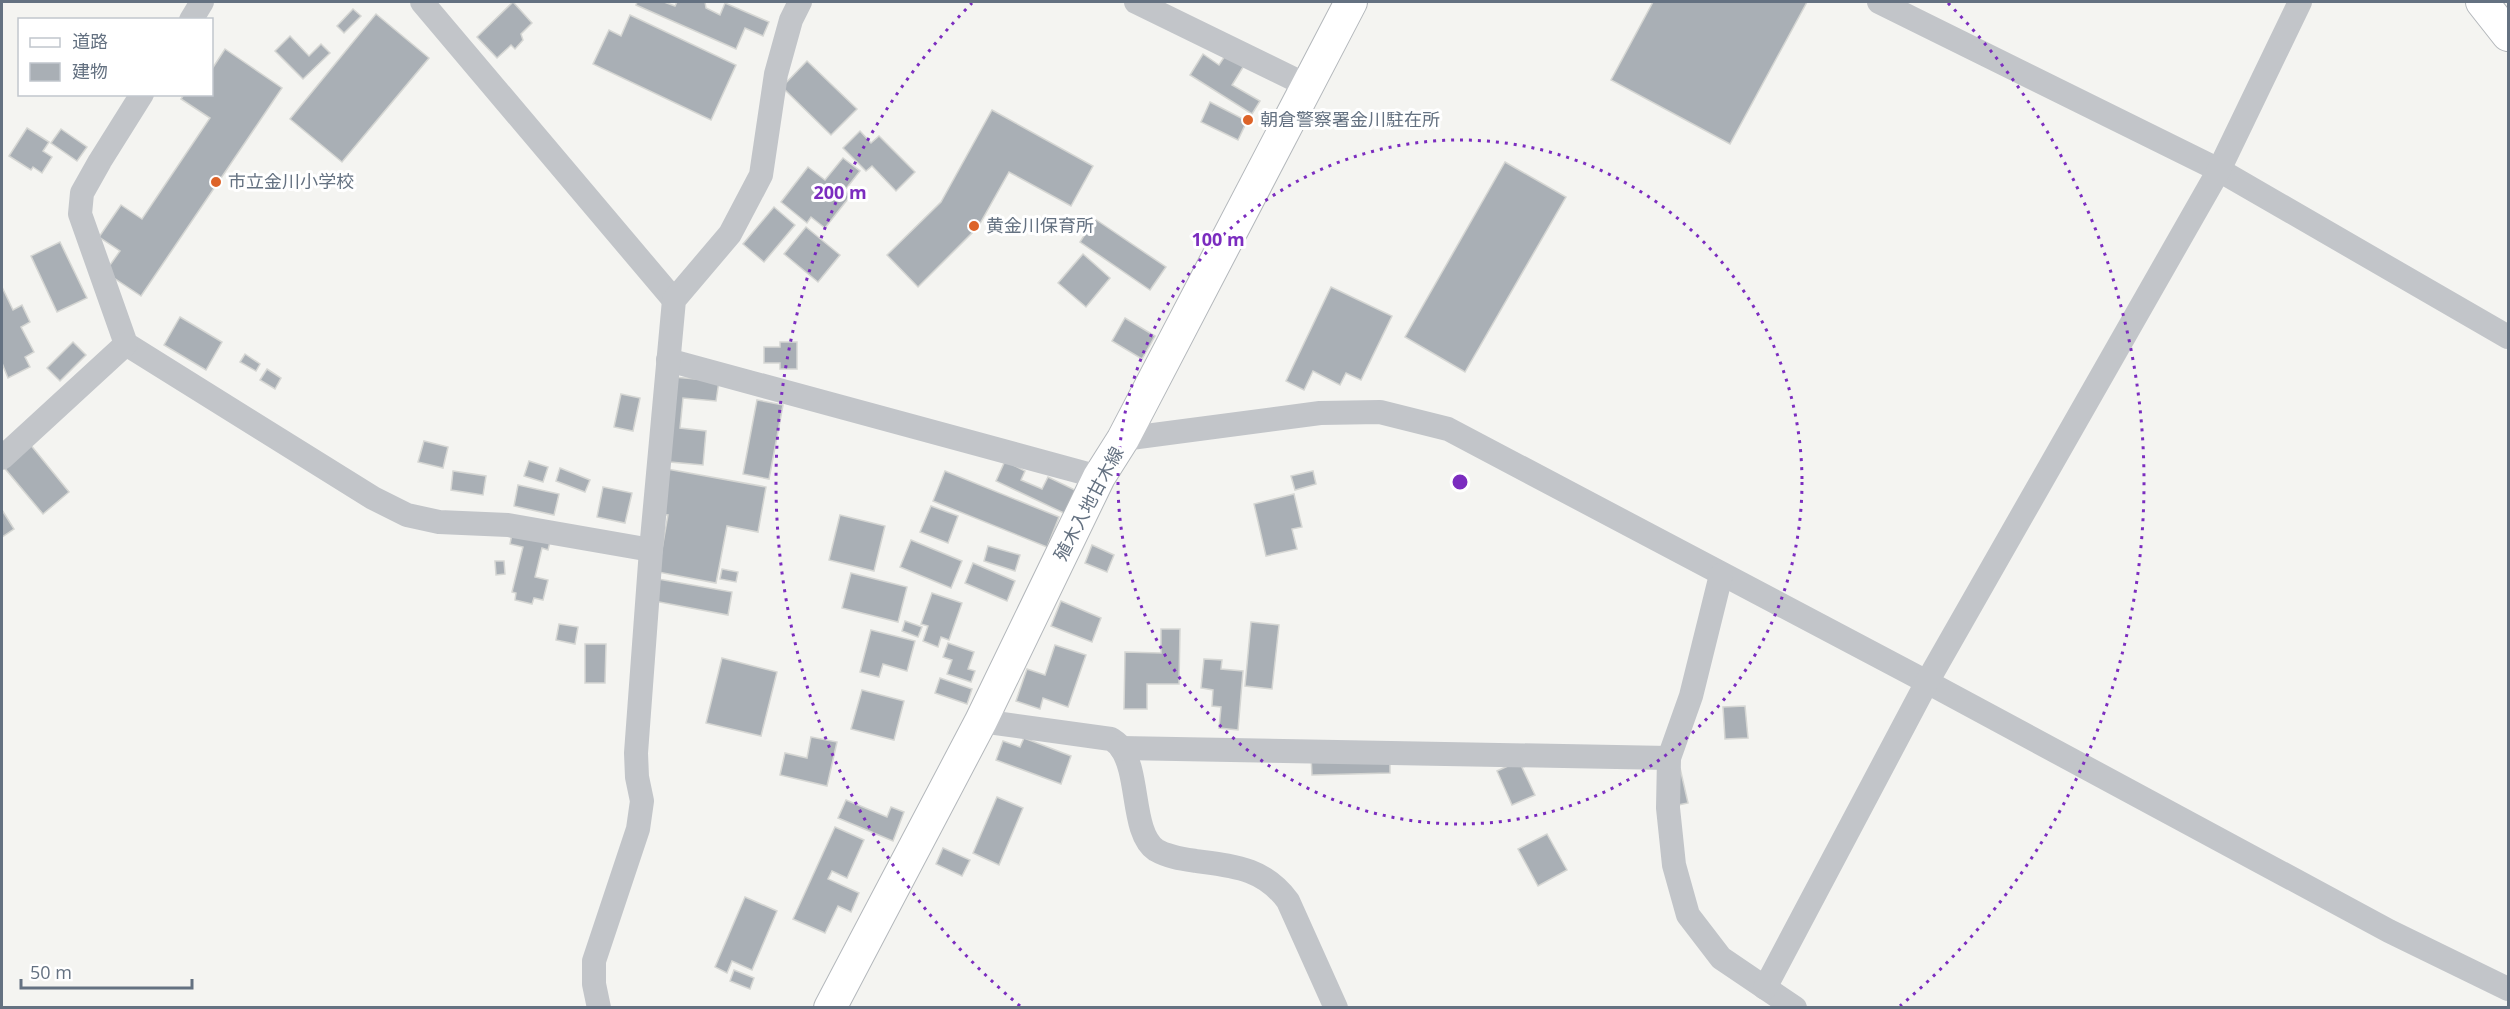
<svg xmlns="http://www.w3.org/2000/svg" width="2510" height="1009" viewBox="0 0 2510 1009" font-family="'Open Sans','Noto Sans JP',sans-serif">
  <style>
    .building { fill: #a9afb5; stroke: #d5d6d3; stroke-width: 1.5 }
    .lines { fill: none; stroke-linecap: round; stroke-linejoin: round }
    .major-casing { stroke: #b3b7bb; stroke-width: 34 }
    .minor { stroke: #c2c5c9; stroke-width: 24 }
    .major { stroke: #fff; stroke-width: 32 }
    .ring { fill: none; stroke: #7b2cbf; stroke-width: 3; stroke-dasharray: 3 6 }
    .poi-dot { fill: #dd6328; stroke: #fff; stroke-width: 2 }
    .labels { text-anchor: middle; stroke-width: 6; stroke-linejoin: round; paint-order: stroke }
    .poi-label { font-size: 18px; fill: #647181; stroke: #fff; text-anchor: start }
    .street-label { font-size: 18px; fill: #647181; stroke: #fff }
    .centre { fill: #7b2cbf; stroke: #fff; stroke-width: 3 }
    .ring-label { font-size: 18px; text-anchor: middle; font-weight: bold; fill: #7b2cbf; stroke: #fff; stroke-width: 6; stroke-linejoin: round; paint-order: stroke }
  </style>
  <rect width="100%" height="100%" fill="#f4f4f1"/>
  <g class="building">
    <path d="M 513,2 L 532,23 L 521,34 L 523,40 L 515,49 L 511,45 L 497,58 L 477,37 Z"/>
    <path d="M 637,2 L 664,2 L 675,6 L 677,2 L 705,2 L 706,8 L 720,15 L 725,3 L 769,22 L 763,36 L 745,28 L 736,49 L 636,5 Z"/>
    <path d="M 1653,2 L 1807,2 L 1730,144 L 1611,80 Z"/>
    <path d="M 353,9 L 361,16 L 344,33 L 337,26 Z"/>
    <path d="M 376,14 L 429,58 L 342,162 L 290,119 Z"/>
    <path d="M 630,15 L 736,65 L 711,120 L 593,64 L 609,30 L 621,36 Z"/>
    <path d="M 290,36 L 309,56 L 321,44 L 330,53 L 303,79 L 275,51 Z"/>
    <path d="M 225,49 L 282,88 L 141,296 L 105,272 L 120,251 L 99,237 L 121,205 L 142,219 L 210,118 L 181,99 L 184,94 L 212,94 L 212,69 Z"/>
    <path d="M 1227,53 L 1245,64 L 1232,85 L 1260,101 L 1252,114 L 1190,75 L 1203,54 L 1219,65 Z"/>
    <path d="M 807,61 L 857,109 L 831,135 L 782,87 Z"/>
    <path d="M 1210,102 L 1247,121 L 1238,140 L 1201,122 Z"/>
    <path d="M 992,110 L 1093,166 L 1071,206 L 1009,172 L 978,227 L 918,287 L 887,255 L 941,202 Z"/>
    <path d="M 27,128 L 49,142 L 43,151 L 52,157 L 42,173 L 33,167 L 31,170 L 9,156 Z"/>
    <path d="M 61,129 L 87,147 L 77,161 L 51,143 Z"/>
    <path d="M 860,131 L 871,143 L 879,136 L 915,172 L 896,191 L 872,166 L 866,171 L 843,148 Z"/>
    <path d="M 843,158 L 860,171 L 845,190 L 851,195 L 825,228 L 811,217 L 807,223 L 781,202 L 808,167 L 825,180 Z"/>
    <path d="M 1505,162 L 1566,197 L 1465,372 L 1405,337 Z"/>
    <path d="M 774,207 L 795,225 L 764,262 L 743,244 Z"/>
    <path d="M 1095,219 L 1166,267 L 1150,290 L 1080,242 Z"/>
    <path d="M 806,227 L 840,255 L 818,282 L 784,254 Z"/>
    <path d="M 60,242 L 87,298 L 57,312 L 31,256 Z"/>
    <path d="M 1083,254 L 1110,278 L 1086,307 L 1058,283 Z"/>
    <path d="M 2,287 L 13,310 L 22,305 L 30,322 L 21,327 L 34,352 L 25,357 L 30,367 L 8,378 L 2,363 Z"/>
    <path d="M 1331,287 L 1392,316 L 1361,380 L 1346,373 L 1340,385 L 1313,371 L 1304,390 L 1286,381 Z"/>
    <path d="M 180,317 L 222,342 L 206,370 L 164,345 Z"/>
    <path d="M 1125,318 L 1155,336 L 1142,359 L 1112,341 Z"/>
    <path d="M 73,342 L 86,355 L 60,381 L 47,368 Z"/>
    <path d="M 780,342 L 797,342 L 797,369 L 780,369 L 780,363 L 764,363 L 764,347 L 780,347 Z"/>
    <path d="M 245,354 L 260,364 L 256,371 L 240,362 Z"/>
    <path d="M 267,369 L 281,378 L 275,389 L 260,380 Z"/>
    <path d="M 673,377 L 719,381 L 716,401 L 683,398 L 680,428 L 706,431 L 703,465 L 670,462 Z"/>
    <path d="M 621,394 L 640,398 L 633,431 L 614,427 Z"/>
    <path d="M 757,400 L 783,405 L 769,479 L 743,474 Z"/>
    <path d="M 424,441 L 448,447 L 443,468 L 418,462 Z"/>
    <path d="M 29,443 L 69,492 L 43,514 L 2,465 Z"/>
    <path d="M 529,461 L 548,467 L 543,482 L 524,476 Z"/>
    <path d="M 1005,461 L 1025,471 L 1021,480 L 1042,489 L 1048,477 L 1077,491 L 1066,514 L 996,481 Z"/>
    <path d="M 560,468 L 590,480 L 585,492 L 556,481 Z"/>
    <path d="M 667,469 L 766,487 L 758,532 L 727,526 L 716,583 L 658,572 L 668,515 L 659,514 Z"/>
    <path d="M 453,471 L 486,476 L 483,495 L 451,490 Z"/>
    <path d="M 945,471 L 1059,517 L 1047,547 L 933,501 Z"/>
    <path d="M 1313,471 L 1316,484 L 1295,490 L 1291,476 Z"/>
    <path d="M 518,485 L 559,494 L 554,515 L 514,506 Z"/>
    <path d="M 603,487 L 632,493 L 625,523 L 597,517 Z"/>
    <path d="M 1294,494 L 1302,527 L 1292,529 L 1297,549 L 1266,556 L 1254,504 Z"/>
    <path d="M 931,506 L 958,516 L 948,543 L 920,532 Z"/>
    <path d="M 2,510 L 14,529 L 2,537 Z"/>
    <path d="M 840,515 L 885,526 L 874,571 L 829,560 Z"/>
    <path d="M 513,529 L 551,538 L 548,550 L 542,548 L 535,577 L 548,580 L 543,600 L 534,598 L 532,604 L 515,600 L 516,593 L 512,592 L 523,547 L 510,544 Z"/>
    <path d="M 911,540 L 962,561 L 951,588 L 900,567 Z"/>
    <path d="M 1092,545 L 1114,555 L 1107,572 L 1085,563 Z"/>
    <path d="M 988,546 L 1020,555 L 1015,571 L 984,561 Z"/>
    <path d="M 495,561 L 504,561 L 505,574 L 496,575 Z"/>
    <path d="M 973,563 L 1015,581 L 1007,601 L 965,583 Z"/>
    <path d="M 722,569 L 738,572 L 736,582 L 720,579 Z"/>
    <path d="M 851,573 L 907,587 L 898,622 L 842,608 Z"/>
    <path d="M 658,579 L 732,592 L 728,615 L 654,601 Z"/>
    <path d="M 932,593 L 962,603 L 949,640 L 941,637 L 938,647 L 923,641 L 928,626 L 921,624 Z"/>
    <path d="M 1061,601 L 1101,618 L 1092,642 L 1051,626 Z"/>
    <path d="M 905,621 L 922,627 L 918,637 L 902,631 Z"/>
    <path d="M 1251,622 L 1279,625 L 1272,689 L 1245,686 Z"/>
    <path d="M 559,624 L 578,627 L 575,644 L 556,640 Z"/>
    <path d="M 1161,629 L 1180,629 L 1179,684 L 1147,684 L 1147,709 L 1124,709 L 1125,652 L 1161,653 Z"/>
    <path d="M 871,630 L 915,641 L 907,671 L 883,664 L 879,677 L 860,672 Z"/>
    <path d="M 948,643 L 974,652 L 968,669 L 975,671 L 971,682 L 947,674 L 952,660 L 943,657 Z"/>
    <path d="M 585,644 L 606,644 L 605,683 L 585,683 Z"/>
    <path d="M 1055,645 L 1086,655 L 1068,707 L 1043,698 L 1040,709 L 1016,701 L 1027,669 L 1045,675 Z"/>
    <path d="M 722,658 L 777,672 L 761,736 L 706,723 Z"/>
    <path d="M 1204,659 L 1222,660 L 1221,669 L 1243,671 L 1238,730 L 1219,728 L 1221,707 L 1212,706 L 1213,690 L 1201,688 Z"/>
    <path d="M 940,678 L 972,689 L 967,704 L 935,693 Z"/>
    <path d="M 862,690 L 904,701 L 894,740 L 851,729 Z"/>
    <path d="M 1745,706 L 1748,738 L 1725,739 L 1723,707 Z"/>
    <path d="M 811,737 L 837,742 L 827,786 L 780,775 L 785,753 L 807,758 Z"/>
    <path d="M 1024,738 L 1071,756 L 1061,784 L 996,760 L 1003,741 L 1020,747 Z"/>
    <path d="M 1390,754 L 1390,773 L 1312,775 L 1311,756 Z"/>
    <path d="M 1519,761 L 1535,795 L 1512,805 L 1497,771 Z"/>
    <path d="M 1680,768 L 1688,803 L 1678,805 Z"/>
    <path d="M 997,797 L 1023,808 L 999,865 L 973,853 Z"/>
    <path d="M 846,800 L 887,817 L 891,807 L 904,812 L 893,841 L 838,818 Z"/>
    <path d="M 835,827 L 864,840 L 847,878 L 832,871 L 828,879 L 859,893 L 851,912 L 838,906 L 825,933 L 793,919 Z"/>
    <path d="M 1547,834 L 1567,870 L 1538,886 L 1518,849 Z"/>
    <path d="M 943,848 L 970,860 L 962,876 L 936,864 Z"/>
    <path d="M 745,897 L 777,911 L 752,970 L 732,961 L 727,973 L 715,967 Z"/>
    <path d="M 734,970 L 754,978 L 750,989 L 730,981 Z"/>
  </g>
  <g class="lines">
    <g class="major-casing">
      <g id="major">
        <path d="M 2482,2 L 2508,35"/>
        <path d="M 830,1008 L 981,721 L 1099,477 L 1123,439 L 1351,2"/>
      </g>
    </g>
    <g class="minor">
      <path d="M 422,2 L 674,300"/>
      <path d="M 1136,2 L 1306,85"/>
      <path d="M 1879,2 L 2219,170 L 2508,337"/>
      <path d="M 191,20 L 202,2"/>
      <path d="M 142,94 L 100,161 L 82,193 L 80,214 L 126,344 L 373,498 L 407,515 L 439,522 L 508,525 L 651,550"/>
      <path d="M 668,360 L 1099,477"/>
      <path d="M 1123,439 L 1320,413 L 1380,412 L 1448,429 L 1927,682 L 2389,931 L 2508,989"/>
      <path d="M 2,458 L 126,344"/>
      <path d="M 1721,575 L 1691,696 L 1669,758 L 1668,808 L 1674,865 L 1688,915 L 1721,958 L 1795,1008"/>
      <path d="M 981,721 L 1111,739 C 1114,741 1119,744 1121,748 C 1140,774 1131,833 1156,850 C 1168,857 1183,859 1196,861 C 1234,866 1264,868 1288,901 L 1336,1008"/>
      <path d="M 1121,748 L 1669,758"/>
      <path d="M 1765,988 L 1927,682 L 2219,170 L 2300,2"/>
      <path d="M 599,1008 L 594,984 L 594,961 L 638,829 L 642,801 L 637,777 L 636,753 L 651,550 L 674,300 L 730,234 L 761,175 L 776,74 L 791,20 L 800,2"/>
    </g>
    <use href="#major" class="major"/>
  </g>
  <g class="ring">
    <circle cx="1460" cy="482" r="342"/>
    <path d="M1020 1006A684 684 0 0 1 972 3M1948 3A684 684 0 0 1 1900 1006"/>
  </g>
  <g class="poi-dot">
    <circle cx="1248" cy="120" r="6"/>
    <circle cx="216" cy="182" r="6"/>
    <circle cx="974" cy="226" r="6"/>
  </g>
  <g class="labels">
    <g class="poi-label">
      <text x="1260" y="126">朝倉警察署金川駐在所</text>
      <text x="228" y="188">市立金川小学校</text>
      <text x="986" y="232">黄金川保育所</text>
    </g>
    <g class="street-label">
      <text transform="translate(1089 504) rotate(-62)" y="6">殖木入地甘木線</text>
    </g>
  </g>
  <circle cx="1460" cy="482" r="9" class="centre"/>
  <g class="ring-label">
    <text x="840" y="199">200 m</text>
    <text x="1218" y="246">100 m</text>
  </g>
  <rect width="2510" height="1009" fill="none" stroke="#647181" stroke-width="6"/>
  <rect x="18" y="18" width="195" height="78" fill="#ffffff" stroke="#c1c6cd" stroke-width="1.5"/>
  <rect x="30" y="38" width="30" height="9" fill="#ffffff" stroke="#c1c6cd" stroke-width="1.5"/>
  <text x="72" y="48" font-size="18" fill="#647181">道路</text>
  <rect x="30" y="63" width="30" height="18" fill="#a9afb5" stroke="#c1c6cd" stroke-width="1.5"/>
  <text x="72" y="78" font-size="18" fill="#647181">建物</text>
  <path d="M21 979v9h171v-9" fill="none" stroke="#647181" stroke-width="3"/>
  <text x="30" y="979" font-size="18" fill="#647181" stroke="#ffffff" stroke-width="4.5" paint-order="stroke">50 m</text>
</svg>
